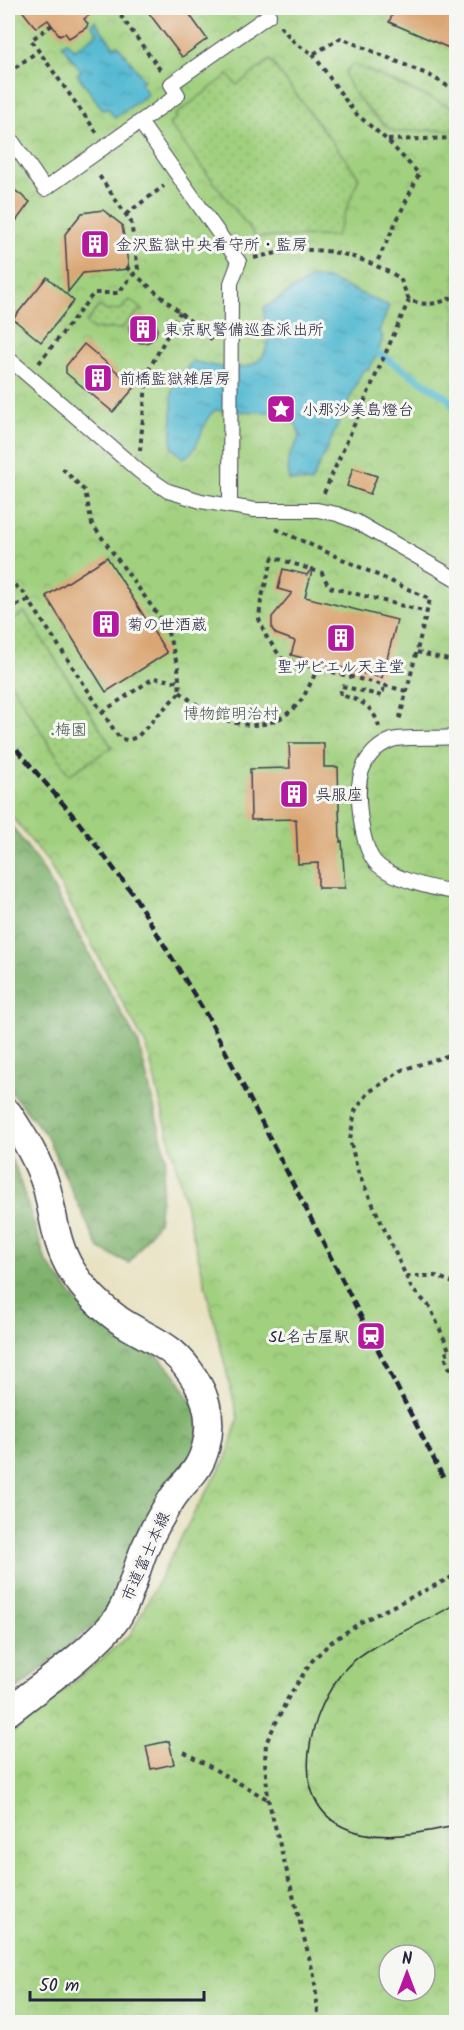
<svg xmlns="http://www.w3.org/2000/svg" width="464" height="2030" viewBox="0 0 464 2030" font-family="Kalam,'Klee One',sans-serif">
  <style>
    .forest { fill: url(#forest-crowns); stroke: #516a54; stroke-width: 1.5 }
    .park { fill: url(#park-crowns); stroke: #62795d; stroke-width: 1.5; fill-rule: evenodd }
    .garden { fill: url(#garden-dots); stroke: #62795d; stroke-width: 1.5 }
    .water { fill: url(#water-ripples); stroke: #3b6e86; stroke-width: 1.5 }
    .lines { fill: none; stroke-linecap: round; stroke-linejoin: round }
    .stream { stroke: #54bad2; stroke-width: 7 }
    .building { fill: #daa673 }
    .lane-casing { stroke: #403f4f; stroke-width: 16 }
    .street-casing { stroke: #403f4f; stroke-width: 30 }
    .path { stroke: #403f4f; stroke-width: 4; stroke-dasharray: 4.5 4.5; stroke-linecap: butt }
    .lane { stroke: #fff; stroke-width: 14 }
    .street { stroke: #fff; stroke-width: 27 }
    .tram { stroke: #22223b; stroke-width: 1.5 }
    .rail { stroke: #22223b; stroke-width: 4.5; stroke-dasharray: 9 4.5; stroke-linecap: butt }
    .labels { text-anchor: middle; stroke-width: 6; stroke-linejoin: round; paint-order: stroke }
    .poi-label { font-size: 16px; fill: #22223b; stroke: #f6f6f2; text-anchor: start }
    .park-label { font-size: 16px; fill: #48564f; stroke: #f6f6f2 }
    .street-label { font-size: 16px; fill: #22223b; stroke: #f6f6f2 }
  </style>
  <defs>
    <pattern id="forest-crowns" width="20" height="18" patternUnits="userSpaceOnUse" patternTransform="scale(1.5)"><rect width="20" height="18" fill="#80b26e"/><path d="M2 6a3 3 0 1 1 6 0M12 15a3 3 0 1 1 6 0" fill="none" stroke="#68905c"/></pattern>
    <pattern id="park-crowns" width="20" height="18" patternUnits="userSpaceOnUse" patternTransform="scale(1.5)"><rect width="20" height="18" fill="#a1d07f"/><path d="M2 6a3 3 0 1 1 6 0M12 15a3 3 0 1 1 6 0" fill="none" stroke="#8ab26f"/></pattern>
    <pattern id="garden-dots" width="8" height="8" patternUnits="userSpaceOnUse" patternTransform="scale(1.5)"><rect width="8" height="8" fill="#a1d07f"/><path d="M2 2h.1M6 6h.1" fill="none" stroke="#8ab26f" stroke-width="1.8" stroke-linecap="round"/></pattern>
    <pattern id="water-ripples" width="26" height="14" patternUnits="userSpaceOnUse" patternTransform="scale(1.5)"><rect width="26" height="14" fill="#54bad2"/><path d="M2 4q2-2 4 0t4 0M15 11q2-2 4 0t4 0" fill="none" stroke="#4597ac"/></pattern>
  </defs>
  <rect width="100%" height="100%" fill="#f6f6f2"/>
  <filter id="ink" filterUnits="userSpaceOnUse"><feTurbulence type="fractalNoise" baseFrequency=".0167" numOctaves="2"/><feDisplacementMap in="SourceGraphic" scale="12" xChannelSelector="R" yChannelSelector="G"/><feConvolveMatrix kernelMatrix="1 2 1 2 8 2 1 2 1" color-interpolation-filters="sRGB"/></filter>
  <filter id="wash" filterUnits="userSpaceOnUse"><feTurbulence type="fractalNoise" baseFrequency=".008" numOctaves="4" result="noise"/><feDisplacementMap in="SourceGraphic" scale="24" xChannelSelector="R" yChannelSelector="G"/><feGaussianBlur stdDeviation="1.35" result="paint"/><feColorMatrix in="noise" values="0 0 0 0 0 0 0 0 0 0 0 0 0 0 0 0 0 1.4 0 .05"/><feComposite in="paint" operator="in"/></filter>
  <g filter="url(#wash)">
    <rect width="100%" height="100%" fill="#e8e2c1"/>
    <g class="forest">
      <path d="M 8,821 L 41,866 L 139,1045 L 166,1156 L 158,1222 L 129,1263 L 99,1249 L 46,1135 L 8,1088 Z"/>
      <path d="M 8,1155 L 15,1166 L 46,1261 L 77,1302 L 125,1339 L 159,1357 L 177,1377 L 200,1416 L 195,1452 L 107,1614 L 8,1697 Z"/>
    </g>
    <path class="park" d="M 8,8 L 456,8 L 456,2022 L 8,2022 L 8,1741 L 13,1733 L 130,1635 L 194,1513 L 226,1459 L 238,1418 L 147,1048 L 48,862 L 8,812 ZM 389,1955 L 425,1955 L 425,1991 L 389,1991 Z"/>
    <g class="garden">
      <path d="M 270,60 L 359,177 L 336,236 L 256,237 L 169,124 L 177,118 L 175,115 L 228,75 L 237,85 Z"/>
      <path d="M 353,64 L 453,108 L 456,111 L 456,129 L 394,132 C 379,121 346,91 345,72 Z"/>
      <path d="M 130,300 L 143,311 L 139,311 L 121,329 L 92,329 L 86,323 L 99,306 L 107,311 L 122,309 Z"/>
      <path d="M 25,612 L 112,747 L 69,775 L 8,679 L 8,623 Z"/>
    </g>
    <g class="water">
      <path d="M 95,21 L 114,47 L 118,45 L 144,80 L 140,83 L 148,94 L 115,118 L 107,108 L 103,110 L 77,74 L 81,71 L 62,45 L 67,42 L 74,50 L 98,33 L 91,24 Z"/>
      <path d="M 311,278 L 328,279 L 389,306 L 379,332 L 383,336 L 378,353 L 369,369 L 363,370 L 311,483 L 289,480 L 288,460 L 300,436 L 294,418 L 288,413 L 215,410 C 199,422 203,450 183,458 L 172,447 L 172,390 L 192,361 C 215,367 260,378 267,346 C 270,333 263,321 264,308 Z"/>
    </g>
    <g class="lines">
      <path class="stream" d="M 378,353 L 448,398 L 456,412"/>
    </g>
    <g id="blocks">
      <g class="building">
        <path d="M 20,8 L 99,8 L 84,19 L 88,24 L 86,28 L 69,38 L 65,33 L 60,36 L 48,20 L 36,28 Z"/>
        <path d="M 145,8 L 185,8 L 207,39 L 182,57 Z"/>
        <path d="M 395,8 L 456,8 L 456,51 L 389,22 Z"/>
        <path d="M 8,185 L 30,202 L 8,232 Z"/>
        <path d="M 103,210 L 122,225 L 129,269 L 83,273 L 68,292 L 65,234 L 82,213 Z"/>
        <path d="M 47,277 L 74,301 L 41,342 L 13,319 Z"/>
        <circle cx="143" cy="329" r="14"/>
        <path d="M 84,344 L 135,387 L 113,412 L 66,373 L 66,366 Z"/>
        <path d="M 353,468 L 377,476 L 370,494 L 347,486 Z"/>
        <path d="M 107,557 L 167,653 L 106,692 L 46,596 Z"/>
        <path d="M 313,567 L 305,597 L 397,620 L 382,678 L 291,655 L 295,641 L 276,634 L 272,629 L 272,617 L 292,593 L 278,589 L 283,569 L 307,575 Z"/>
        <path d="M 289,743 L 324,743 L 324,767 L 338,767 L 340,842 L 342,841 L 345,888 L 318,888 L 318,863 L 298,864 L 296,819 L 251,820 L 250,769 L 290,768 Z"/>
        <path d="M 169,1741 L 174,1764 L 151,1769 L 146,1746 Z"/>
      </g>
    </g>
  </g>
  <g filter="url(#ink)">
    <use href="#blocks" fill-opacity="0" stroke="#403f4f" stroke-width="1.5"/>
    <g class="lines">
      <g class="lane-casing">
        <g id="lane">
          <path d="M 140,122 L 239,262 L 231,283 L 230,506"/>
          <path d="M 8,141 L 10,138 L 45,189 L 178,95 L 171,84 L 269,15"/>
          <path d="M 8,358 L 140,472 L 168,491 L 201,501 L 255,510 L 317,510 L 337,514 L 355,521 L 456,579"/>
          <path d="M 456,737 C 440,739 404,736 392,740 C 379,745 368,755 363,768 C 354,788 361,845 375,862 C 390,879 435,889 456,892"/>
        </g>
      </g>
      <g class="street-casing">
        <path id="street" d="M 8,1113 C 24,1137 39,1161 47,1189 C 54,1218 56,1246 72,1271 C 84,1290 101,1307 119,1320 C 152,1342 174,1343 196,1381 C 208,1401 212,1423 206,1446 C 199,1475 183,1480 170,1502 C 160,1517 151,1534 144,1550 C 134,1574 129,1605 112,1625 C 82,1658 42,1685 8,1712"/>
      </g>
      <g class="path">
        <path d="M 115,8 L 161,71"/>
        <path d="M 52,25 L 31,40 L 97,133"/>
        <path d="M 280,26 L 296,44 L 313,54 L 341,38 L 429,75 L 456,91"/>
        <path d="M 313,54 L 354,112 L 387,140 L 419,174 L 376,264"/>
        <path d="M 8,73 L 38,51"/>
        <path d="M 388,140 L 456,138"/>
        <path d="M 126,214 L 164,186"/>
        <path d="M 254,258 C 313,243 348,249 400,278 L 409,300 C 427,307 440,304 456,295"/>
        <path d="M 126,267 L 214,341"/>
        <path d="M 39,363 L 94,293 L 118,293 L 138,269 L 131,222 L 98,174"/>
        <path d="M 140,451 L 147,373 L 180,312"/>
        <path d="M 324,493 L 409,300"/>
        <path d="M 276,529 L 430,599 L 399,721"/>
        <path d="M 8,579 L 24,593 L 120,739 L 129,740 L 137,737 L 180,692 L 178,667 L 166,626 L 92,524 L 85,491 L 61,467"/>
        <path d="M 8,609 L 29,600"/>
        <path d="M 417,652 L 456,662"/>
        <path d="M 406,691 L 282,659 L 266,636 L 259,619 L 261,600 L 273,557 L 322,573 L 329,587 L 427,612"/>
        <path d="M 180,692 C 214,720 261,743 297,705 C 306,696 311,680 318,669"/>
        <path d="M 102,712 L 154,678 L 180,682"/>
        <path d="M 379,727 C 373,705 360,700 340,695 L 342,686 L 382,696 L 384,686"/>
        <path d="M 456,1053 L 402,1070 L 369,1092 L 355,1111 L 350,1140 L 358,1172 L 412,1289 L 430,1307 L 450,1352 L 444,1354 L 456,1384"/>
        <path d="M 406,1276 L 436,1276 L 456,1284"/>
        <path d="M 184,1752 L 267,1799"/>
        <path d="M 319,2022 L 314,1976 L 268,1799 L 265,1762 L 266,1743 L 289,1696 L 312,1661 L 330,1643 L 361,1622 L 456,1575"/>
      </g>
      <use href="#lane" class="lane"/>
      <use href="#street" class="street"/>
      <path class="tram" d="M 456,1603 C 425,1625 372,1641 347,1667 C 310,1707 282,1803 348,1829 C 383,1843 421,1832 456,1826"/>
      <path class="rail" d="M 8,739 L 76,819 L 133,894 L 209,1019 L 444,1479"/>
    </g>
  </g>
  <defs>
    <g id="building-square" transform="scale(1.5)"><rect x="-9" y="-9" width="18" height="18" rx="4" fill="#b5179e" stroke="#f6f6f2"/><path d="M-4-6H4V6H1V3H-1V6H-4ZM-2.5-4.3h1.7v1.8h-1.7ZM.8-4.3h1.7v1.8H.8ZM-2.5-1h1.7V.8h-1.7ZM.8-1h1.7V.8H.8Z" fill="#fff"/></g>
    <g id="sight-square" transform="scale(1.5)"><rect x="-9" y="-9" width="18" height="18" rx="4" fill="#b5179e" stroke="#f6f6f2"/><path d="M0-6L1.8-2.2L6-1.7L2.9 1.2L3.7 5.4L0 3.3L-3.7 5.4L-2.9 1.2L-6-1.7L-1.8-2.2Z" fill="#fff"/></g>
    <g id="station-square" transform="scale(1.5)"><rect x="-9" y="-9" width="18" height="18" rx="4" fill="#b5179e" stroke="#f6f6f2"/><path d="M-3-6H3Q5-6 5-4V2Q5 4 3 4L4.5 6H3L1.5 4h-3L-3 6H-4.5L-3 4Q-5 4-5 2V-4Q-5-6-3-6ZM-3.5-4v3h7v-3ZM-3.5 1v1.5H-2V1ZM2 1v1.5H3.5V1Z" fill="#fff"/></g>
  </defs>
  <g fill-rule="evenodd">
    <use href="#building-square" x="95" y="244"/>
    <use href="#building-square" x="143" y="329"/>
    <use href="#building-square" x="98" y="378"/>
    <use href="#sight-square" x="281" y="409"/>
    <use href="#building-square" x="106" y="624"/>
    <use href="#building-square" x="341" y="638"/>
    <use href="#building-square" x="294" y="794"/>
    <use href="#station-square" x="371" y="1336"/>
  </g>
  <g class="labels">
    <g class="poi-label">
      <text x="116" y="250">金沢監獄中央看守所・監房</text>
      <text x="164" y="335">東京駅警備巡査派出所</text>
      <text x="119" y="384">前橋監獄雑居房</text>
      <text x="302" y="415">小那沙美島燈台</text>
      <text x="127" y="630">菊の世酒蔵</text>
      <text x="341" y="672" text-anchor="middle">聖ザビエル天主堂</text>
      <text x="315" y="800">呉服座</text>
      <text x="350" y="1342" text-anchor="end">SL名古屋駅</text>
    </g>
    <g class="park-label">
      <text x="231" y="719">博物館明治村</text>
      <text x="69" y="735">.梅園</text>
    </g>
    <g class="street-label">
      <text transform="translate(145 1556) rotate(-66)" y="6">市道富士本線</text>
    </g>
  </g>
  <rect width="464" height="2030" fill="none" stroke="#f6f6f2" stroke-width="30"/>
  <g transform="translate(407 1973)"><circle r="28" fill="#f6f6f2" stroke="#a1a1a9" stroke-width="1.5"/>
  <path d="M0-4.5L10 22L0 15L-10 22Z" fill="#b5179e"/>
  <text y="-9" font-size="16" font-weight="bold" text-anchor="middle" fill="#22223b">N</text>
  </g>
  <path d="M30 1991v9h174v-9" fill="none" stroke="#22223b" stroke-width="3"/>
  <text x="39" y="1991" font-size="18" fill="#22223b" stroke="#f6f6f2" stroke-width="4.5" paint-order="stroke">50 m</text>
</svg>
